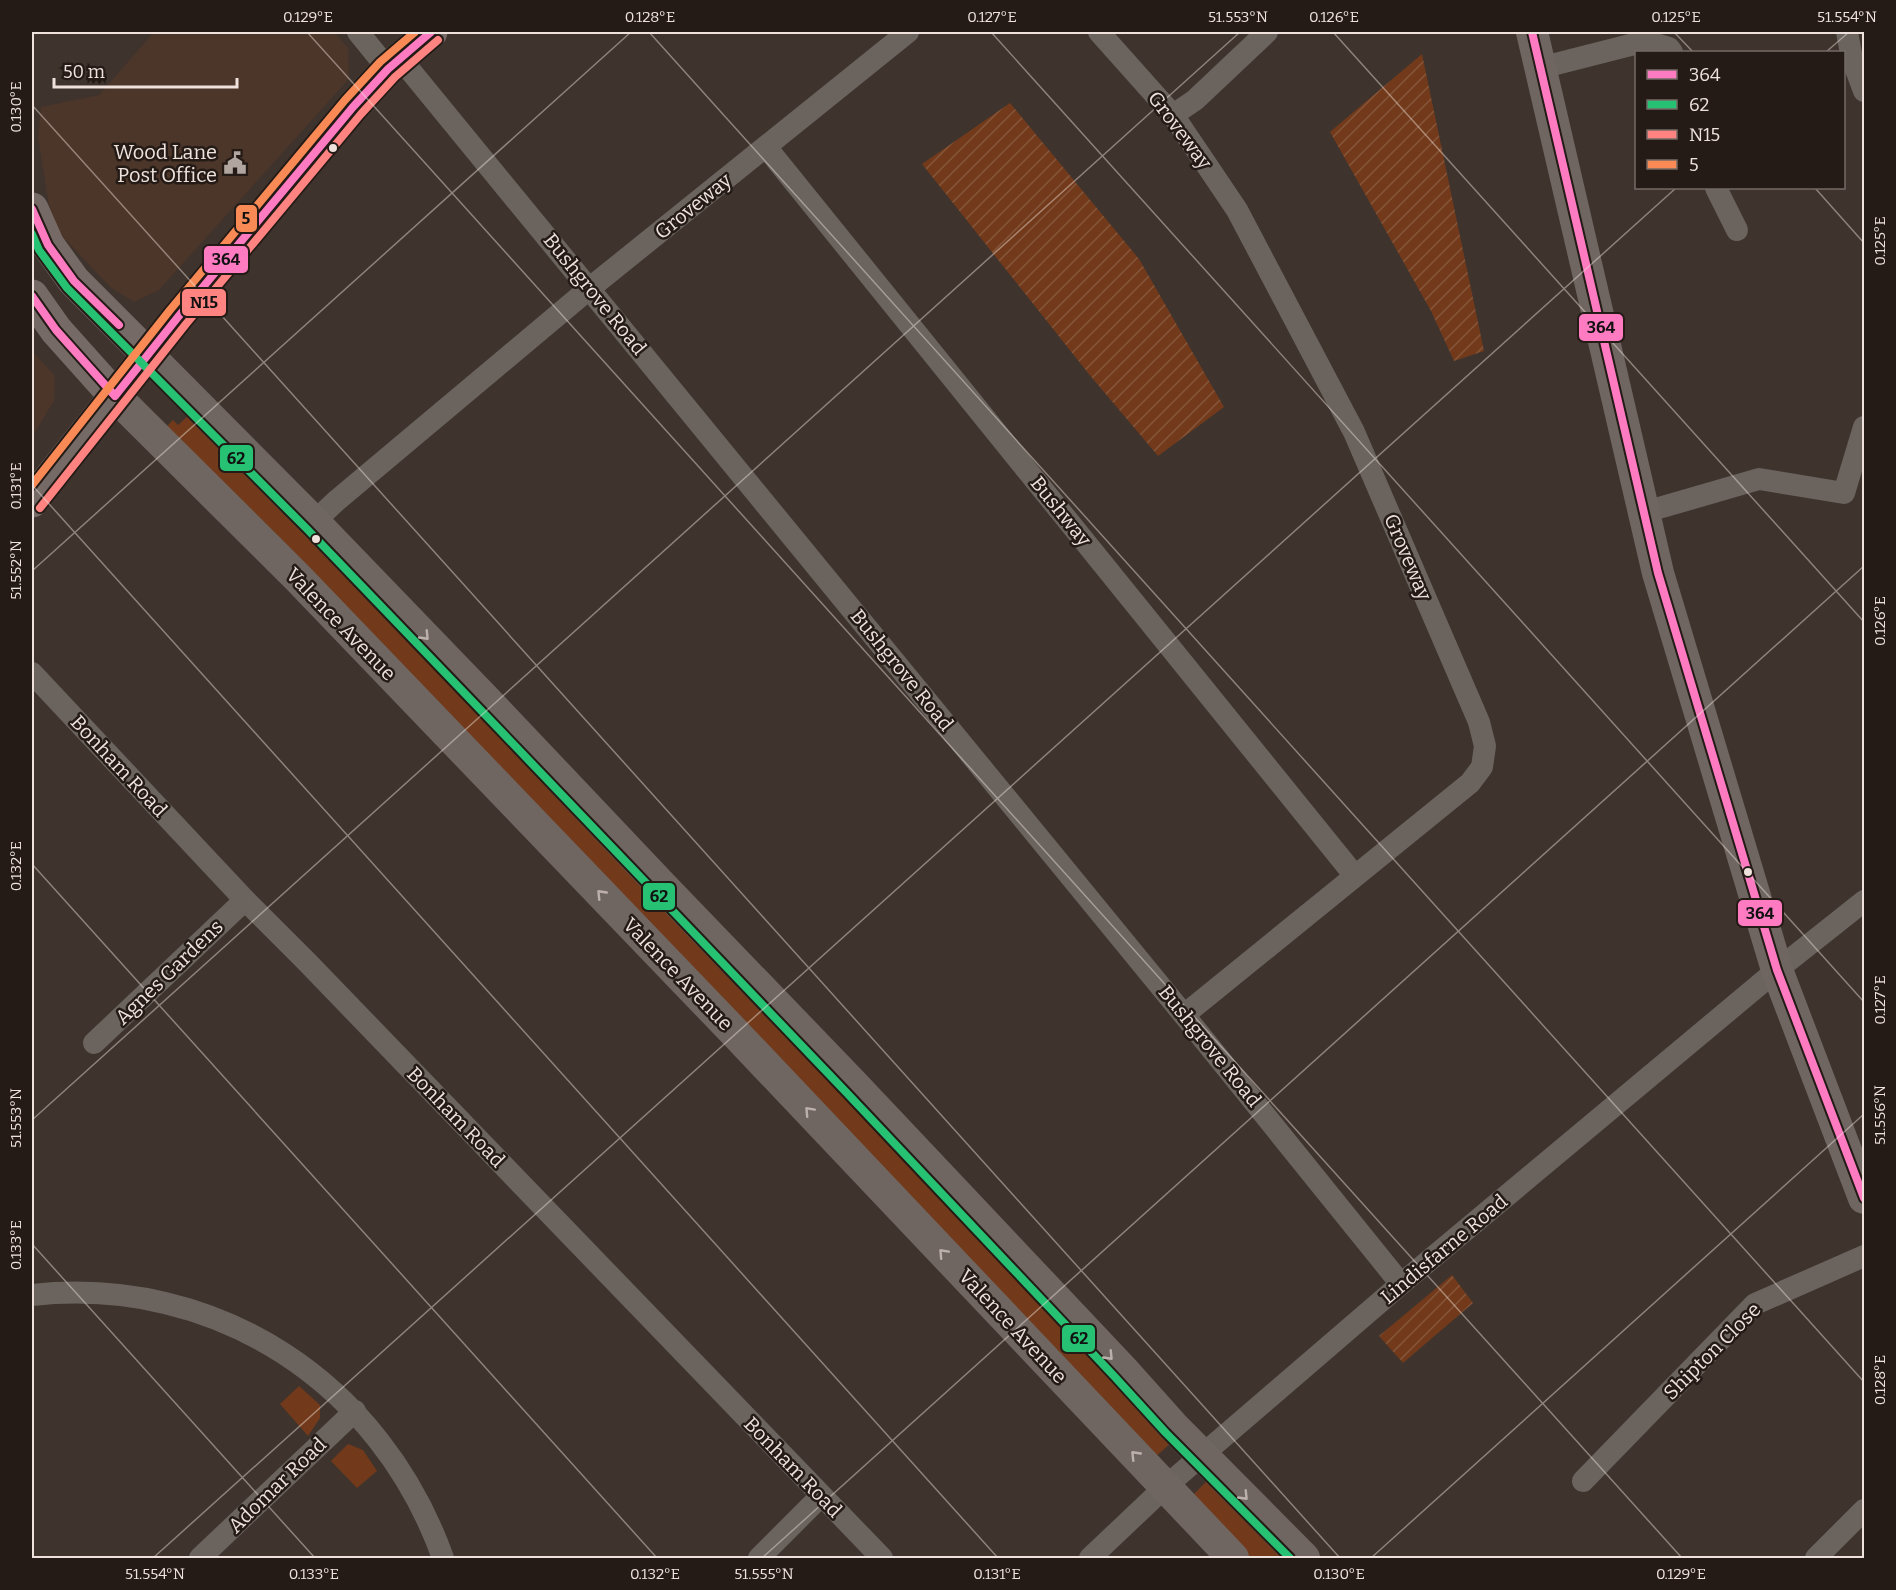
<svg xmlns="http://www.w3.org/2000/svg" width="1896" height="1590" viewBox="0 0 1896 1590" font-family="Bitter,serif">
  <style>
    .built { fill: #4c3529 }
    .green { fill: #723a1a }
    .garden { fill: url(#garden-furrows) }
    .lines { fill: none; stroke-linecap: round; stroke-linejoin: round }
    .street { stroke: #6a635e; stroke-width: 22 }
    .secondary { stroke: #706661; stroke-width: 32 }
    .primary { stroke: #756a65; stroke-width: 33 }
    .bus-1-casing { stroke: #241b16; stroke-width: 12 }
    .bus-2-casing { stroke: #241b16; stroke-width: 12 }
    .bus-3-casing { stroke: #241b16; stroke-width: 12 }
    .bus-4-casing { stroke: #241b16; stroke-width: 12 }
    .bus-1 { stroke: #fe7ac1; stroke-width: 8 }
    .bus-2 { stroke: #26c172; stroke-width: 8 }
    .bus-3 { stroke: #ff8380; stroke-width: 8 }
    .bus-4 { stroke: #f98a56; stroke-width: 8 }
    .oneway { stroke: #bcb0ab }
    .ticks { fill: none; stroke: #efe2dc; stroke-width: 1.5; stroke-opacity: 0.45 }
    .bus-dot { fill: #efe2dc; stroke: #241b16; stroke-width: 2 }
    .labels { text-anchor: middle; stroke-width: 5; stroke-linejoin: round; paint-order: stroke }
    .street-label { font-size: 20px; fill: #efe2dc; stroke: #241b16 }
    .poi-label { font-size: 20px; fill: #efe2dc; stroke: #241b16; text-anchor: end }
    .line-badge { stroke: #241b16; stroke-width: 2 }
    .pale-badge-label { font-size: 16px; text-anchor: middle; font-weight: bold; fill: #111 }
    .neatline { fill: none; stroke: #efe2dc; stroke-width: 2 }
    .ticks-label { font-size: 15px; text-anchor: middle; fill: #efe2dc }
  </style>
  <defs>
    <pattern id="garden-furrows" width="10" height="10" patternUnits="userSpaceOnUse" patternTransform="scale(1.5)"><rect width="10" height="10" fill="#723a1a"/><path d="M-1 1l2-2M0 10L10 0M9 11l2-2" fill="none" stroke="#86563b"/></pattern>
  </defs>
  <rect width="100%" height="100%" fill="#3e332d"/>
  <g class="built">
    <path d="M 154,32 L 334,32 L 348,48 L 349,79 L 159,290 L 134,302 L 110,287 L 52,225 L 38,137 L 41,107 L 99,95 Z"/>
    <path d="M 32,351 L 55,376 L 54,401 L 32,437 Z"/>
  </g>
  <g class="green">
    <path d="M 190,414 L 1173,1441 L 1151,1461 L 163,430 L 173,420 L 178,425 Z"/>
    <path d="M 299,1386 L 320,1405 L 320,1418 L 308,1436 L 280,1404 Z"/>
    <path d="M 348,1444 L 363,1450 L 377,1471 L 357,1488 L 331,1461 Z"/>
    <path d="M 1210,1478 L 1288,1558 L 1245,1558 L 1189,1499 Z"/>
  </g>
  <g class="garden">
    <path d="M 1422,54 L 1484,351 L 1454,361 L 1431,311 L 1330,132 Z"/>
    <path d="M 1010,103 L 1139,259 L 1224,407 L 1158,456 L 1088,373 L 922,164 Z"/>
    <path d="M 1452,1275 L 1473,1303 L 1403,1363 L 1379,1336 Z"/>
  </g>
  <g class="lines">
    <g class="street">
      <path d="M 358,32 L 388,69"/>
      <path d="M 1099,32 L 1173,115 L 1237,210 L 1354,432 L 1479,722 L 1485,746 L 1482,767 L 1470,783 L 1184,1015"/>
      <path d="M 1847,32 L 1852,59 L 1864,91"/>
      <path d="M 400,58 L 1184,1015 L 1401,1284"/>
      <path d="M 1540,68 L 1646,41 L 1669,48 L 1672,52"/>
      <path d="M 1173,115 L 1195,100 L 1267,32"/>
      <path d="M 766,147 L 1355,876"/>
      <path d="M 1716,188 L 1737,230"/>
      <path d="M 1645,512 L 1759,479 L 1844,493 L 1864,427"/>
      <path d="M 314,522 L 335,502 L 590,288 L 908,32"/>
      <path d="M 32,673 L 245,900 L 308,963 L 882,1558"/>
      <path d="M 94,1043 L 245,900"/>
      <path d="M 32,1295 C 218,1275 381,1384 443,1558"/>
      <path d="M 1583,1481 L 1755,1304 L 1864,1256"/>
      <path d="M 200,1558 L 355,1411"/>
      <path d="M 759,1558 L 821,1496"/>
      <path d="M 1090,1558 L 1165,1487 L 1401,1284 L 1777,970 L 1864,901"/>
      <path d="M 1816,1558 L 1864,1510"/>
    </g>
    <g class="secondary">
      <path d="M 1532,32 L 1658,573 L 1777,970 L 1864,1198"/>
      <path d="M 148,355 L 314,522 L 482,696 L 663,887 L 853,1084 L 1122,1369 L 1173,1426 L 1304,1558"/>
      <path d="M 115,396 L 297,577 L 737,1035 L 1233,1558"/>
    </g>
    <g class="primary">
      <path d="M 32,209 L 48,245 L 74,281 L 148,355"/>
      <path d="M 32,296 L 56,330 L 115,396"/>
      <path d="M 32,501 L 178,317 L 353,107 L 388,69 L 431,32"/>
    </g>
    <g class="bus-1-casing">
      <g id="bus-1">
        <path d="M 1532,32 L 1658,573 L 1777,970 L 1864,1198"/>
        <path d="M 32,209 L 48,245 L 74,281 L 119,325"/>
        <path d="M 32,296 L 56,330 L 115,396 L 178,317 L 353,107 L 388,69 L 431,32"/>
      </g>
    </g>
    <g class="bus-2-casing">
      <path id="bus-2" d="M 32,234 L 39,250 L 67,288 L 307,529 L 474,703 L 845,1091 L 1114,1376 L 1166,1433 L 1290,1558"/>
    </g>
    <g class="bus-3-casing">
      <path id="bus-3" d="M 40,508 L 186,324 L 361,114 L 395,77 L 438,40"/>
    </g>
    <g class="bus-4-casing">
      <path id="bus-4" d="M 32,485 L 170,310 L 345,100 L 380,62 L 415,32"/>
    </g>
    <use href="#bus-1" class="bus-1"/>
    <use href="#bus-2" class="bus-2"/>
    <use href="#bus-3" class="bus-3"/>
    <use href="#bus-4" class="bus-4"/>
  </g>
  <defs><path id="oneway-chevron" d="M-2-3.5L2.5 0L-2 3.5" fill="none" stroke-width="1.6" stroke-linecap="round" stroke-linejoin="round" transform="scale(1.5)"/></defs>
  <g class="oneway">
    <use href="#oneway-chevron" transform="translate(425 636) rotate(46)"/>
    <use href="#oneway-chevron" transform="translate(601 894) rotate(-134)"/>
    <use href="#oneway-chevron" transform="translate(809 1111) rotate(-133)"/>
    <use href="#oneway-chevron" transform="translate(943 1253) rotate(-133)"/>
    <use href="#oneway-chevron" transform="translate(1109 1356) rotate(46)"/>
    <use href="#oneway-chevron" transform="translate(1135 1455) rotate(-134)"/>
    <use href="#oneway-chevron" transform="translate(1244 1496) rotate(46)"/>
  </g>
  <path class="ticks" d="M 307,32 L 1682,1558M 649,32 L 1864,1382M 991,32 L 1864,1002M 1333,32 L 1864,622M 1674,32 L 1693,52M 1826,52 L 1849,32M 32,105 L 1340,1558M 1815,188 L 1864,243M 32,485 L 998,1558M 32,571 L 631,32M 32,864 L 657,1558M 32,1120 L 1240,32M 32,1244 L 315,1558M 153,1558 L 1676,188M 762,1558 L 1864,566M 1371,1558 L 1864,1114"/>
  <defs>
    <g id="civic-bare" transform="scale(1.8)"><path d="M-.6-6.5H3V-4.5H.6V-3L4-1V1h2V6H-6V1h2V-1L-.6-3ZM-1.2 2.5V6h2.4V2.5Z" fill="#b1a59f" stroke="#241b16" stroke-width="2.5" paint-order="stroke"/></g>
  </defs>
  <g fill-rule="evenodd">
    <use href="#civic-bare" x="235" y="163"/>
  </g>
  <g class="bus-dot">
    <circle cx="333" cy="148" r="5"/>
    <circle cx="316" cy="539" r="5"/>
    <circle cx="1748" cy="872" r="5"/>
  </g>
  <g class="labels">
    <g class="street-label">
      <text transform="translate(1180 130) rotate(53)" y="7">Groveway</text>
      <text transform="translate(693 206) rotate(-39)" y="7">Groveway</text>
      <text transform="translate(595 294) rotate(51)" y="7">Bushgrove Road</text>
      <text transform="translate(1061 511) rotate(51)" y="7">Bushway</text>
      <text transform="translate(1408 557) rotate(67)" y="7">Groveway</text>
      <text transform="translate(341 624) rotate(46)" y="7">Valence Avenue</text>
      <text transform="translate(902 670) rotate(51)" y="7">Bushgrove Road</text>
      <text transform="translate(119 766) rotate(47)" y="7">Bonham Road</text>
      <text transform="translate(169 972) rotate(-44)" y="7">Agnes Gardens</text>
      <text transform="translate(678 974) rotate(46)" y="7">Valence Avenue</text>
      <text transform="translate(1210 1046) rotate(51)" y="7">Bushgrove Road</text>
      <text transform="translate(456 1117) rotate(46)" y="7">Bonham Road</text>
      <text transform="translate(1444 1249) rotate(-40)" y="7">Lindisfarne Road</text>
      <text transform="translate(1013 1326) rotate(47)" y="7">Valence Avenue</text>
      <text transform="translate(1712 1351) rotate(-45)" y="7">Shipton Close</text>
      <text transform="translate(793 1467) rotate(46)" y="7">Bonham Road</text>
      <text transform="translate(277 1485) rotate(-44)" y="7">Adomar Road</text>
    </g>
    <g class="poi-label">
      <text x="217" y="159">Wood Lane<tspan x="217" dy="23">Post Office</tspan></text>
    </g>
  </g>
  <g class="line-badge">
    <rect x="235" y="204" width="23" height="29" rx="6" fill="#f98a56"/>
    <rect x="203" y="245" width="46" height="29" rx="6" fill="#fe7ac1"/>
    <rect x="181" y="288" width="46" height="29" rx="6" fill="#ff8380"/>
    <rect x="1578" y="313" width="46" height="29" rx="6" fill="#fe7ac1"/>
    <rect x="219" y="444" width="35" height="28" rx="6" fill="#26c172"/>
    <rect x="642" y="882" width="34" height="29" rx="6" fill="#26c172"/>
    <rect x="1737" y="899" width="46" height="28" rx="6" fill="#fe7ac1"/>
    <rect x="1061" y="1324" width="35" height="29" rx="6" fill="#26c172"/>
  </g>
  <g class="pale-badge-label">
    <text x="246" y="224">5</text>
    <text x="226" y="265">364</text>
    <text x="204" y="308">N15</text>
    <text x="1601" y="333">364</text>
    <text x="236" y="464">62</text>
    <text x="659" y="902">62</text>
    <text x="1760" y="919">364</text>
    <text x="1079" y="1344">62</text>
  </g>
  <rect width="1896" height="1590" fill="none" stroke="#241b16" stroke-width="66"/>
  <rect x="1635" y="51" width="210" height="138" fill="#241b16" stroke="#756b65" stroke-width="1.5"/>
  <rect x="1647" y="70" width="30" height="9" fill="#fe7ac1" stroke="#756b65" stroke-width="1.5"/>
  <text x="1689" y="81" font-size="18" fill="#efe2dc">364</text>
  <rect x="1647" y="100" width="30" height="9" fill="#26c172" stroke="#756b65" stroke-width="1.5"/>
  <text x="1689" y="111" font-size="18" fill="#efe2dc">62</text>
  <rect x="1647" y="130" width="30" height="9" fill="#ff8380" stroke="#756b65" stroke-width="1.5"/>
  <text x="1689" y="141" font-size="18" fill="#efe2dc">N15</text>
  <rect x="1647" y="160" width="30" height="9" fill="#f98a56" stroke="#756b65" stroke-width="1.5"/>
  <text x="1689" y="171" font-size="18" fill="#efe2dc">5</text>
  <path d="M54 78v9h183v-9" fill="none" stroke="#efe2dc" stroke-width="3"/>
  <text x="63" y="78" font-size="18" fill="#efe2dc" stroke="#241b16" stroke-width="4.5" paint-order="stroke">50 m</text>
  <rect x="33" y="33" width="1830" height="1524" class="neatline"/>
  <g class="ticks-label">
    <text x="308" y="22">0.129°E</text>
    <text x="650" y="22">0.128°E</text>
    <text x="992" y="22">0.127°E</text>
    <text x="1238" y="22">51.553°N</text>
    <text x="1334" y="22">0.126°E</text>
    <text x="1676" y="22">0.125°E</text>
    <text x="1847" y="22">51.554°N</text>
    <text transform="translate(16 107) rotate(-90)" y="5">0.130°E</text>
    <text transform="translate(1880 241) rotate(-90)" y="5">0.125°E</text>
    <text transform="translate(16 486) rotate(-90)" y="5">0.131°E</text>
    <text transform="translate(16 570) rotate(-90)" y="5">51.552°N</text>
    <text transform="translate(1880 621) rotate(-90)" y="5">0.126°E</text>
    <text transform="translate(16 866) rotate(-90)" y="5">0.132°E</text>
    <text transform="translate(1880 1000) rotate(-90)" y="5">0.127°E</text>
    <text transform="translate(1880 1115) rotate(-90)" y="5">51.556°N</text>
    <text transform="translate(16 1118) rotate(-90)" y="5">51.553°N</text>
    <text transform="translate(16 1245) rotate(-90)" y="5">0.133°E</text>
    <text transform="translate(1880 1380) rotate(-90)" y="5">0.128°E</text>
    <text x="155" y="1579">51.554°N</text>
    <text x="314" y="1579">0.133°E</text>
    <text x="655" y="1579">0.132°E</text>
    <text x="764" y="1579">51.555°N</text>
    <text x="997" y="1579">0.131°E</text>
    <text x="1339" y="1579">0.130°E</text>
    <text x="1681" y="1579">0.129°E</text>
  </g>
</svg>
